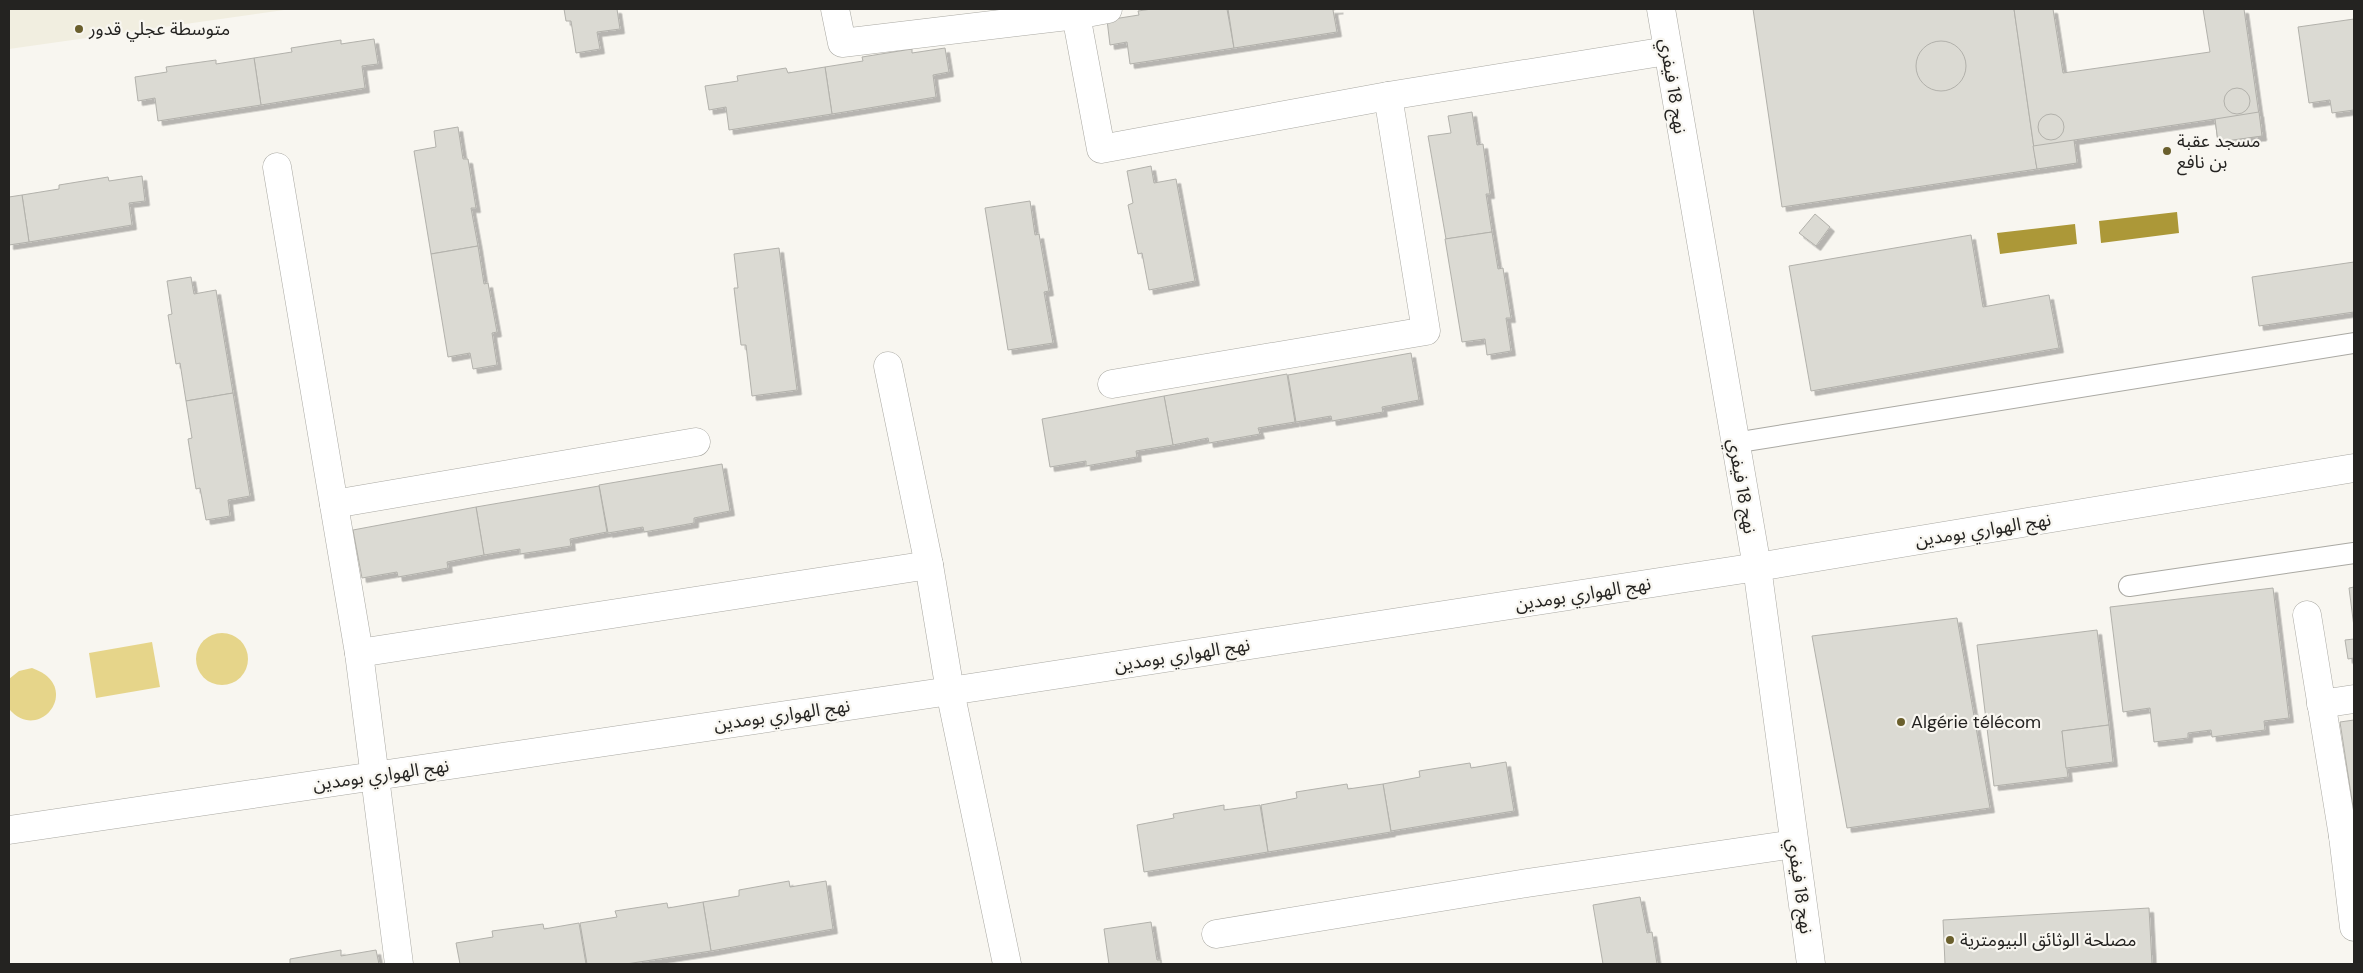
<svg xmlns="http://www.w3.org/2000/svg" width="2363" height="973" viewBox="0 0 2363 973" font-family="'DM Sans','Noto Sans Arabic',sans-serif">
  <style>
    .built { fill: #f1eee0 }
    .green { fill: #e6d58a }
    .water { fill: #ac9838 }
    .building { fill: #dbdad3; stroke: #b2b1ab; filter: url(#shadow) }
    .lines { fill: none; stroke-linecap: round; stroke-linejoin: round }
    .lane-casing { stroke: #aaa9a3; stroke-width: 22 }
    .street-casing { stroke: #aaa9a3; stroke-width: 29 }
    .secondary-casing { stroke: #aaa9a3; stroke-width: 29 }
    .lane { stroke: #fff; stroke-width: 20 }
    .street { stroke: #fff; stroke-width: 28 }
    .secondary { stroke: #fff; stroke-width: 28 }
    .poi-dot { fill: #6a5f2c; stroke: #f8f6f0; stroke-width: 2 }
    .labels { text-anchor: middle; stroke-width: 4.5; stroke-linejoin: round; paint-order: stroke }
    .poi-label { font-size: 18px; fill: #242321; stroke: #f8f6f0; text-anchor: start }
    .street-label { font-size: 18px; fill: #242321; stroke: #f8f6f0 }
  </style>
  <defs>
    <filter id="shadow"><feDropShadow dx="4.5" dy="4.5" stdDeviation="0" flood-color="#0004"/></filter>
  </defs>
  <rect width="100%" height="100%" fill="#f8f6f0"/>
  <path class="built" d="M 9,9 L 291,9 L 9,49 Z"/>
  <g class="green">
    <circle cx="222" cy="659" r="26"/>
    <path d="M 152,642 L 160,687 L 96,698 L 89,653 Z"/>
    <path d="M 32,668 C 84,686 40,745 9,709 L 9,679 L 19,671 Z"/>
  </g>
  <g class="water">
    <path d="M 2177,212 L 2179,233 L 2101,243 L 2099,221 Z"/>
    <path d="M 2075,224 L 2077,244 L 2000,254 L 1997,233 Z"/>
  </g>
  <g class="building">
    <circle cx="1831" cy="31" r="25"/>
    <path d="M 564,9 L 617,9 L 620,29 L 597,32 L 600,49 L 576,53 L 571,21 L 566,21 Z"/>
    <path d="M 1152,9 L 1227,9 L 1234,48 L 1130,64 L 1127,42 L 1110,45 L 1107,20 L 1139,15 L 1138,11 Z"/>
    <path d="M 1228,9 L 1339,9 L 1333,10 L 1337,32 L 1234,48 Z"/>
    <path d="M 1753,9 L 2014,9 L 2037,169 L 1782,207 Z"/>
    <path d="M 2014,9 L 2053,9 L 2063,73 L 2210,52 L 2203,9 L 2244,9 L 2262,136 L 2218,142 L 2215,119 L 2074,140 L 2077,163 L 2037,169 Z"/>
    <path d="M 2354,19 L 2354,110 L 2332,113 L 2330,100 L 2309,103 L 2298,27 Z"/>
    <path d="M 374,39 L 378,64 L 362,66 L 365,88 L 261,105 L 254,58 L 292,52 L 291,48 L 341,40 L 341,44 Z"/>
    <circle cx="1941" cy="66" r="25"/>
    <path d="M 945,48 L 949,72 L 933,75 L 936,97 L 832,114 L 825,67 L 863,61 L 862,57 L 912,49 L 912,53 Z"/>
    <path d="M 254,58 L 261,105 L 158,121 L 155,98 L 138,101 L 135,77 L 167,72 L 166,67 L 216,60 L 216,64 Z"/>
    <path d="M 825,67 L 832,114 L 729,130 L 726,107 L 709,110 L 705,86 L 738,81 L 737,76 L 786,68 L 788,73 Z"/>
    <circle cx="2237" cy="101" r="13"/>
    <path d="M 1472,112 L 1477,145 L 1483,144 L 1490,194 L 1486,194 L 1492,232 L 1446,239 L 1428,136 L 1451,133 L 1448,116 Z"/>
    <path d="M 2259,112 L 2262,136 L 2218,142 L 2215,119 Z"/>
    <circle cx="2051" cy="127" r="13"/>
    <path d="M 458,127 L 463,159 L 468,159 L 476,208 L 471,208 L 478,246 L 431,254 L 414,151 L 436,147 L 434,131 Z"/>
    <path d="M 2074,140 L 2077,163 L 2037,169 L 2033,146 Z"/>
    <path d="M 1151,166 L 1154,183 L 1176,179 L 1195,281 L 1149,290 L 1142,253 L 1138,254 L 1128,205 L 1133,203 L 1127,171 Z"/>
    <path d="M 142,176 L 145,201 L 129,203 L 132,225 L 29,242 L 22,195 L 59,189 L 59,185 L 108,177 L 109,181 Z"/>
    <path d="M 22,195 L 29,242 L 9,245 L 9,197 Z"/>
    <path d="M 1030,201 L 1035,235 L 1039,234 L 1049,291 L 1044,292 L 1053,343 L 1008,350 L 985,208 Z"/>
    <path d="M 1815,214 L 1830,227 L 1816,246 L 1799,233 Z"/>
    <path d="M 1492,232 L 1498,269 L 1503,268 L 1511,318 L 1506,318 L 1511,351 L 1487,355 L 1485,339 L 1462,342 L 1445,239 Z"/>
    <path d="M 1971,235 L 1983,307 L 2049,295 L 2059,348 L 1811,391 L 1789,266 Z"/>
    <path d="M 478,246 L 484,284 L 488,283 L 497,332 L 492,333 L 497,365 L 473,369 L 470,353 L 448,357 L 431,254 Z"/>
    <path d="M 779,248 L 797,390 L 752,396 L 746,345 L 741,345 L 734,288 L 738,288 L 734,254 Z"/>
    <path d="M 2354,262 L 2354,312 L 2259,326 L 2252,277 Z"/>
    <path d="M 191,277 L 194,294 L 216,290 L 233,393 L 186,401 L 180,363 L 176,364 L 168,315 L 172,314 L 167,281 Z"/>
    <path d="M 1411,353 L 1419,400 L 1382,407 L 1383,412 L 1332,421 L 1331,416 L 1296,422 L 1288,375 Z"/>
    <path d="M 1287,374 L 1295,422 L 1258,428 L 1260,434 L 1209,443 L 1208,438 L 1173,445 L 1164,396 Z"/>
    <path d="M 233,393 L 250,496 L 228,500 L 230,516 L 206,520 L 200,488 L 196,489 L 188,439 L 192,438 L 186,401 Z"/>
    <path d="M 1164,396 L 1173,445 L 1136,451 L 1137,457 L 1086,466 L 1086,461 L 1050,467 L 1042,419 Z"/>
    <path d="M 722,464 L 730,511 L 694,518 L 694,523 L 644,532 L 643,527 L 608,533 L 599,485 Z"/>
    <path d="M 599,486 L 607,532 L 570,539 L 571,546 L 520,554 L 520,549 L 484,555 L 476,507 Z"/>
    <path d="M 476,507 L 484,555 L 447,562 L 448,568 L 398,577 L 397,572 L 362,578 L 353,530 Z"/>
    <path d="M 2354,587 L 2354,627 L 2349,588 Z"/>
    <path d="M 2273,588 L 2289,718 L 2264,721 L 2265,730 L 2212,737 L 2211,730 L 2188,733 L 2188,738 L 2154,742 L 2150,708 L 2123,712 L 2110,607 Z"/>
    <path d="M 1957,618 L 1990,808 L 1847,828 L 1812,636 Z"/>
    <path d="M 2097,630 L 2109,725 L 2062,731 L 2068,777 L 1994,786 L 1977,645 Z"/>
    <path d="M 2354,639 L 2354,658 L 2348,659 L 2345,640 Z"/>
    <path d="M 2354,720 L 2354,807 L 2353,807 L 2340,722 Z"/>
    <path d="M 2109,725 L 2113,762 L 2066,768 L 2062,731 Z"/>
    <path d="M 1506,762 L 1514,811 L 1391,831 L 1383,784 L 1420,777 L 1419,771 L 1470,763 L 1471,768 Z"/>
    <path d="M 1347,784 L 1348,789 L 1383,784 L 1391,832 L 1268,852 L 1261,805 L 1297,798 L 1296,792 Z"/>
    <path d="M 1224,805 L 1224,810 L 1260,805 L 1268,852 L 1144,872 L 1137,825 L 1174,818 L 1173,814 Z"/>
    <path d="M 789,881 L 790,887 L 826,881 L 833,929 L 711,951 L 703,902 L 739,896 L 739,890 Z"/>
    <path d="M 1640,897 L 1647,933 L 1652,932 L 1657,964 L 1603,964 L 1593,905 Z"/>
    <path d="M 703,902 L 711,951 L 626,964 L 587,964 L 580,923 L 617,917 L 615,911 L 667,903 L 668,908 Z"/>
    <path d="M 2149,908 L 2152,964 L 1945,964 L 1943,920 Z"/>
    <path d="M 1151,922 L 1157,960 L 1161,960 L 1161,964 L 1109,964 L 1104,929 Z"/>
    <path d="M 579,923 L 586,964 L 460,964 L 456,943 L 493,937 L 492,931 L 543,924 L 544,929 Z"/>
    <path d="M 341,950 L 341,956 L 376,950 L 379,964 L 290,964 L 290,959 Z"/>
  </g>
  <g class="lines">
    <g class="lane-casing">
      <g id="lane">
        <path d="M 1734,443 L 2354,343"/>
        <path d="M 2129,586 L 2354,553"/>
      </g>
    </g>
    <g class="street-casing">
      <g id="street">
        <path d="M 835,9 L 842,43 L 1076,15"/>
        <path d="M 1108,9 L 1076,15 L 1101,149 L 1388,96 L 1667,51"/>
        <path d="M 277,167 L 359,653 L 399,964"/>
        <path d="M 888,366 L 929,565 L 950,691 L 1007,964"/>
        <path d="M 1112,384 L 1426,331 L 1388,96"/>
        <path d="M 334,504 L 696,442"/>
        <path d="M 2307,615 L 2343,836"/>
        <path d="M 359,653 L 929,565"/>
        <path d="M 2321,704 L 2354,699"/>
        <path d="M 2354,834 L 2343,836 L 2354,927"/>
        <path d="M 1216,934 L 1527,883 L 1794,844"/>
      </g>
    </g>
    <g class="secondary-casing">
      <g id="secondary">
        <path d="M 1661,9 L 1757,567 L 1811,964"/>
        <path d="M 9,830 L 950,691 L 1757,567 L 2354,468"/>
      </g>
    </g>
    <use href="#lane" class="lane"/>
    <use href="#street" class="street"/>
    <use href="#secondary" class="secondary"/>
  </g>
  <g class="poi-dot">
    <circle cx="79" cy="29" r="5"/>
    <circle cx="2167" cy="151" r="5"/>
    <circle cx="1901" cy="722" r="5"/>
    <circle cx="1950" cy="940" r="5"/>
  </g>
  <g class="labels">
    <g class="poi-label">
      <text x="89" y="35">متوسطة عجلي قدور</text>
      <text x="2177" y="147">مسجد عقبة<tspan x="2177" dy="21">بن نافع</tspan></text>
      <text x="1911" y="728">Algérie télécom</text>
      <text x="1960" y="946">مصلحة الوثائق البيومترية</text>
    </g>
    <g class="street-label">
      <text transform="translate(1673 86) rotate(81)" y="6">نهج 18 فيفري</text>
      <text transform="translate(1742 486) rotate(80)" y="6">نهج 18 فيفري</text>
      <text transform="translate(1983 530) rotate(-9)" y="6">نهج الهواري بومدين</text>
      <text transform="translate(1583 594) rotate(-9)" y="6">نهج الهواري بومدين</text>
      <text transform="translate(1182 655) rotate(-9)" y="6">نهج الهواري بومدين</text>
      <text transform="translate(782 715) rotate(-8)" y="6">نهج الهواري بومدين</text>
      <text transform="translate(381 775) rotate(-8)" y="6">نهج الهواري بومدين</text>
      <text transform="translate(1800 886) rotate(82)" y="6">نهج 18 فيفري</text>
    </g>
  </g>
  <rect width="2363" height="973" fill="none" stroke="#242321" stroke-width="20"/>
</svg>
